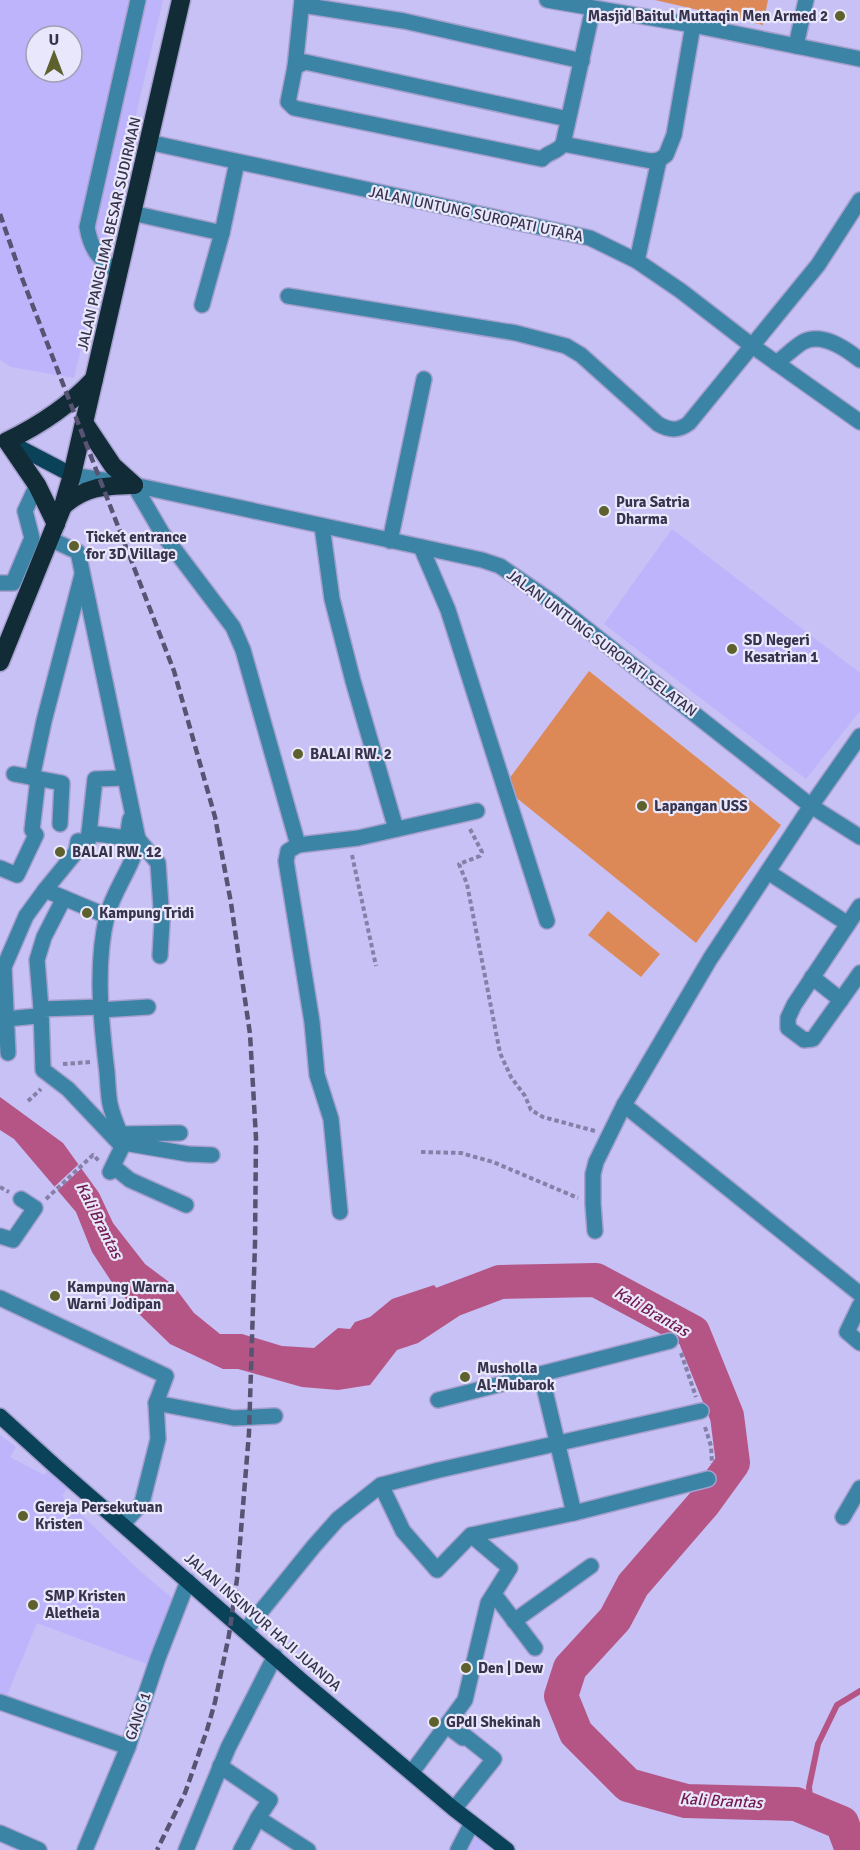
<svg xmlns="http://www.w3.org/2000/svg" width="860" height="1850" viewBox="0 0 860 1850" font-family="Signika,sans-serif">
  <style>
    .built { fill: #bdb4fb; fill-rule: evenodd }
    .green { fill: #dd8957 }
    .water { fill: #b45585 }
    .pier { fill: #c8c1f5 }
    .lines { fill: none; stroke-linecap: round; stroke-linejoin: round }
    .stream { stroke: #b45585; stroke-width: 6 }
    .river { stroke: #b45585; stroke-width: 34 }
    .minor-casing { stroke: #a59fcd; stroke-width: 18 }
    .major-casing { stroke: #a59fcd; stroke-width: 18 }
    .highway-casing { stroke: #a59fcd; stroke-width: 21 }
    .path { stroke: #8580a8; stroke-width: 4; stroke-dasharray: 4.5 3; stroke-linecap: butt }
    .minor { stroke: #3b84a5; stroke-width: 15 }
    .major { stroke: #0a4359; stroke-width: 15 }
    .highway { stroke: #112b37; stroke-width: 18 }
    .rail { stroke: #575372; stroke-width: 4.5; stroke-dasharray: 9 4.5; stroke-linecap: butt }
    .poi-dot { fill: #5e602d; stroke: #e9e7fb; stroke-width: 2 }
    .labels { text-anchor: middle; stroke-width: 4.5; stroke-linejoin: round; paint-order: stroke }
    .poi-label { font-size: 15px; font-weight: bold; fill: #37334d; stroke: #e9e7fb; text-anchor: start }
    .street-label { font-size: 15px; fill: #37334d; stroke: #e9e7fb }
    .water-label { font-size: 16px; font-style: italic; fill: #72194c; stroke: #e9e7fb }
  </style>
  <rect width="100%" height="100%" fill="#c8c1f5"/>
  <g class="built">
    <path d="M 0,0 L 163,0 L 74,378 L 11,367 L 0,360 ZM 36,36 L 72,36 L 72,72 L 36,72 Z"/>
    <path d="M 672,529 L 860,673 L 860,711 L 806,779 L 604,624 Z"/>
    <path d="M 0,1435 L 16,1447 L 10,1457 L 44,1475 L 49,1470 L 68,1486 L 62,1496 L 140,1571 L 173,1599 L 152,1666 L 37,1623 L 5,1700 L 0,1698 Z"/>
    <path d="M 476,1837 L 492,1850 L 468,1850 Z"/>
  </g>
  <g class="green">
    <path d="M 655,0 L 768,0 L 763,25 Z"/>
    <path d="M 589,671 L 781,825 L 696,943 L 503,787 Z"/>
    <path d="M 608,911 L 660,954 L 641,977 L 588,935 Z"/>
  </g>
  <path class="water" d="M 0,1097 L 63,1143 L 99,1193 L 113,1223 L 145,1264 L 173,1285 L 194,1313 L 220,1334 L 242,1334 L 282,1346 L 314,1348 L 338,1328 L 350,1329 L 355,1322 L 370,1317 L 392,1299 L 434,1285 L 459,1316 L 418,1343 L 397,1350 L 370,1385 L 338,1390 L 302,1387 L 238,1369 L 223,1369 L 170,1344 L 137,1312 L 111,1281 L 92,1252 L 76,1212 L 14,1139 L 0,1130 Z"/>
  <path class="pier" d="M 81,1162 L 84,1166 L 56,1192 L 53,1188 Z"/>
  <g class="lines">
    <path class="stream" d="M 811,1810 L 809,1787 L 818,1744 L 837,1705 L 860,1691"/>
    <path class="river" d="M 402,1319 L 500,1282 L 596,1280 L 693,1332 L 727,1416 L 733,1463 L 704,1503 L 633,1585 L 615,1619 L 570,1668 L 561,1696 L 576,1733 L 628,1785 L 686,1801 L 796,1804 L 842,1823 L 852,1850"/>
    <g class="minor-casing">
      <g id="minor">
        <path d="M 547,0 L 693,25 L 860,59"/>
        <path d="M 302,5 L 404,21 L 582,61"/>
        <path d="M 796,46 L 806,0"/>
        <path d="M 295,67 L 302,0"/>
        <path d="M 568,119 L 305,62 L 295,67 L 288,102 L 294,108 L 542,159 C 548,152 558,152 563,144 L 593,8"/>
        <path d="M 148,142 L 590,238 L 637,261 L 681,291 L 751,345 L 860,422"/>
        <path d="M 563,144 L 651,161 L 659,160 L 666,155 L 674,135 L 693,25"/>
        <path d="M 132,213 L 222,233"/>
        <path d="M 637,261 L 659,160"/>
        <path d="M 118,273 C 99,258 91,251 87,227 L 138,0"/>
        <path d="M 288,296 L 516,333 L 566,346 L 581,355 L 658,424 C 670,431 679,431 689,423 L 818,265 L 860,200"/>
        <path d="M 202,305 L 222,233 L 237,162"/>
        <path d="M 776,363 C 785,357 793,348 803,342 C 822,332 845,348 860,360"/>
        <path d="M 72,475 L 134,485 L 482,560 L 500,566 L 555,604 L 811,806 L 860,837"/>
        <path d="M 134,485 L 162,533 L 233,627 L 243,650 L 298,845 L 288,851 L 286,861 L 312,1022 L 317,1075 L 331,1119 L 340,1212"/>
        <path d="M 322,526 L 332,599 L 353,681 L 396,829"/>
        <path d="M 50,539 L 78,552 L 138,839 C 134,867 114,888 107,916 C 95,964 101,1023 107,1072 C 108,1083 108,1094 110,1104 C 113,1118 119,1130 124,1143 L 110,1172"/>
        <path d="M 390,541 L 424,379"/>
        <path d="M 421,547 L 448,610 L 547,921"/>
        <path d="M 0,583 L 13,583 L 32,538 L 25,511 L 37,485"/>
        <path d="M 14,774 L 62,783 L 60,824"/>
        <path d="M 32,778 L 44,721 L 82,575"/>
        <path d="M 89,833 L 95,779 L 125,778"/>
        <path d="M 138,839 L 158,863 L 162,922 L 160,956"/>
        <path d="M 298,845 L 358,838 L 477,811"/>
        <path d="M 0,868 L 17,875 L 36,835 L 32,830 L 38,779"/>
        <path d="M 768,872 L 848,924 L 794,1005 L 788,1018 L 788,1028 L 804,1040 L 813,1039 L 860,973"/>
        <path d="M 45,890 L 76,852 L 78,841 L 88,842 L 89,833 L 127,838 L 130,819"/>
        <path d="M 848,924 L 860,906"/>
        <path d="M 812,977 L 841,1000"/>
        <path d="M 101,1007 L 41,1009 L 43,1070 L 68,1089 L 121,1145"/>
        <path d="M 41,1009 L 37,960 L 44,937 L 64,898"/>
        <path d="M 101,1010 L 148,1007"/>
        <path d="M 6,1019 L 37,1016"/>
        <path d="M 8,1053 L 4,967 L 26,916 L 45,890 L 107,916"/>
        <path d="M 624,1105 L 860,1294"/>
        <path d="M 120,1134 L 180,1133"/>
        <path d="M 124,1143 L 188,1154 L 212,1155"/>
        <path d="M 114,1167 L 130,1180 L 186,1205"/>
        <path d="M 595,1231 L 593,1204 L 593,1174 L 596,1162 L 624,1105 L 710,959 L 811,806 L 860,736"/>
        <path d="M 0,1236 L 13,1240 L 35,1208 L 21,1199"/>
        <path d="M 0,1298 L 166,1376 L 156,1403 L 158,1439 L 142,1503 L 123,1524"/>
        <path d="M 860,1305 L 847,1332 L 860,1343"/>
        <path d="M 541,1374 L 574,1513"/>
        <path d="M 438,1400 L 670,1341"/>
        <path d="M 156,1403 L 234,1418 L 275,1416"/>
        <path d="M 381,1485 L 403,1531 L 437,1570 L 471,1535 L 574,1513 L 708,1479"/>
        <path d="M 843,1517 L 860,1488"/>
        <path d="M 494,1594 L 535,1648"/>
        <path d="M 514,1621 L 591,1566"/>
        <path d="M 245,1631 L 314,1546 L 338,1519 L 381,1485 L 439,1470 L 701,1411"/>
        <path d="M 0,1702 L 128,1747"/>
        <path d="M 447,1726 L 463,1738 L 465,1736 L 494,1759 L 454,1809"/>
        <path d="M 220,1766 L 270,1800 L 258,1818 L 308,1850"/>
        <path d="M 412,1772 L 465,1700 L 488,1603 L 510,1568 L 471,1535"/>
        <path d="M 0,1833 L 39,1850"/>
        <path d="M 85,1850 L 128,1747 L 158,1658 L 188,1581"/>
        <path d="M 186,1850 L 228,1748 L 275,1656"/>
        <path d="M 241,1850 L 258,1818"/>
        <path d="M 458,1850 L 472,1823"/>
      </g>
    </g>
    <g class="major-casing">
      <g id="major">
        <path d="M 7,441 L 72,475"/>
        <path d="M 0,1416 L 55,1466 L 302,1681 L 454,1809 L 507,1850"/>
      </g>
    </g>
    <g class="highway-casing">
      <g id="highway">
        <path d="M 85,424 L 113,466 L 134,485"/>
        <path d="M 63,506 C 86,486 104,486 134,485"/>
        <path d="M 56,524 L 37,485 L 7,441 C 40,425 69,406 94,379"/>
        <path d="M 0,662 L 63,506 L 72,475 L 181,0"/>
      </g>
    </g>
    <g class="path">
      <path d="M 470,829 L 482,852 L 480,856 L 459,864 L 467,884 L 500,1053 L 511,1077 L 525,1096 L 531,1110 L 543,1117 L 595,1131"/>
      <path d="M 352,855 L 376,966"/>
      <path d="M 63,1064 L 91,1062"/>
      <path d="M 28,1101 L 41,1089"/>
      <path d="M 421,1152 L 461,1153 L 493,1162 L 578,1198"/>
      <path d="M 0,1187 L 9,1192"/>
      <path d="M 46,1199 L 93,1155 L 99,1161"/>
      <path d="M 681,1353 L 696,1397"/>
      <path d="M 705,1427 L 711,1446 L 712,1464"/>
    </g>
    <use href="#minor" class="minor"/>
    <use href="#major" class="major"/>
    <use href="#highway" class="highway"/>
    <path class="rail" d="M 0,214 L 22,278 L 174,671 L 215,817 L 231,903 L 250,1034 L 256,1138 L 255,1244 L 249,1433 L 237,1579 L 229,1635 L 215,1702 L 207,1730 L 185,1793 L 157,1850"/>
  </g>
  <g class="poi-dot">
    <circle cx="840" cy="16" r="6"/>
    <circle cx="604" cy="511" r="6"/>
    <circle cx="74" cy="546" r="6"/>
    <circle cx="732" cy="649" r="6"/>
    <circle cx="298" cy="754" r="6"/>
    <circle cx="642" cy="806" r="6"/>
    <circle cx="60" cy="852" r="6"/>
    <circle cx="87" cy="913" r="6"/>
    <circle cx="55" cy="1296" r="6"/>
    <circle cx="465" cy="1377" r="6"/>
    <circle cx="23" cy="1516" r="6"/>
    <circle cx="33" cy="1605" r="6"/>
    <circle cx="466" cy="1668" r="6"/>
    <circle cx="434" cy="1722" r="6"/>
  </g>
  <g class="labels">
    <g class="poi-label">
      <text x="828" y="21" text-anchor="end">Masjid Baitul Muttaqin Men Armed 2</text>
      <text x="616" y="507">Pura Satria<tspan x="616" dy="17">Dharma</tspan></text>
      <text x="86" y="542">Ticket entrance<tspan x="86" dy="17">for 3D Village</tspan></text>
      <text x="744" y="645">SD Negeri<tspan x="744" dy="17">Kesatrian 1</tspan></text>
      <text x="310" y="759">BALAI RW. 2</text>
      <text x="654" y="811">Lapangan USS</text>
      <text x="72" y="857">BALAI RW. 12</text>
      <text x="99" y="918">Kampung Tridi</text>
      <text x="67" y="1292">Kampung Warna<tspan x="67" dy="17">Warni Jodipan</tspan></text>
      <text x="477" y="1373">Musholla<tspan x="477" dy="17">Al-Mubarok</tspan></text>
      <text x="35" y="1512">Gereja Persekutuan<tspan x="35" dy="17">Kristen</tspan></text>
      <text x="45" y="1601">SMP Kristen<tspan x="45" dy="17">Aletheia</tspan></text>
      <text x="478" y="1673">Den | Dew</text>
      <text x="446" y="1727">GPdI Shekinah</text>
    </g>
    <g class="street-label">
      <text transform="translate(476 214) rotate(12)" y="5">JALAN UNTUNG SUROPATI UTARA</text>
      <text transform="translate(109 234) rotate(-77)" y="5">JALAN PANGLIMA BESAR SUDIRMAN</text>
      <text transform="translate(602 643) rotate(37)" y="5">JALAN UNTUNG SUROPATI SELATAN</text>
      <text transform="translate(263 1622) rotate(41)" y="5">JALAN INSINYUR HAJI JUANDA</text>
      <text transform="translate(138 1716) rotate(-71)" y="5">GANG 1</text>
    </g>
    <g class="water-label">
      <text transform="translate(100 1220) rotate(63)" y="6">Kali Brantas</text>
      <text transform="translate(652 1311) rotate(30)" y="6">Kali Brantas</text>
      <text transform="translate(721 1800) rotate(3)" y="6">Kali Brantas</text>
    </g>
  </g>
  <g transform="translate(54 54)"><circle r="28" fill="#e9e7fb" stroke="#a29fb5" stroke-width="1.5"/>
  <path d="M0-4.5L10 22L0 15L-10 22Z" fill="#5e602d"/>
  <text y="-9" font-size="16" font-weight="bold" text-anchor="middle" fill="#37334d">U</text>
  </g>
</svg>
